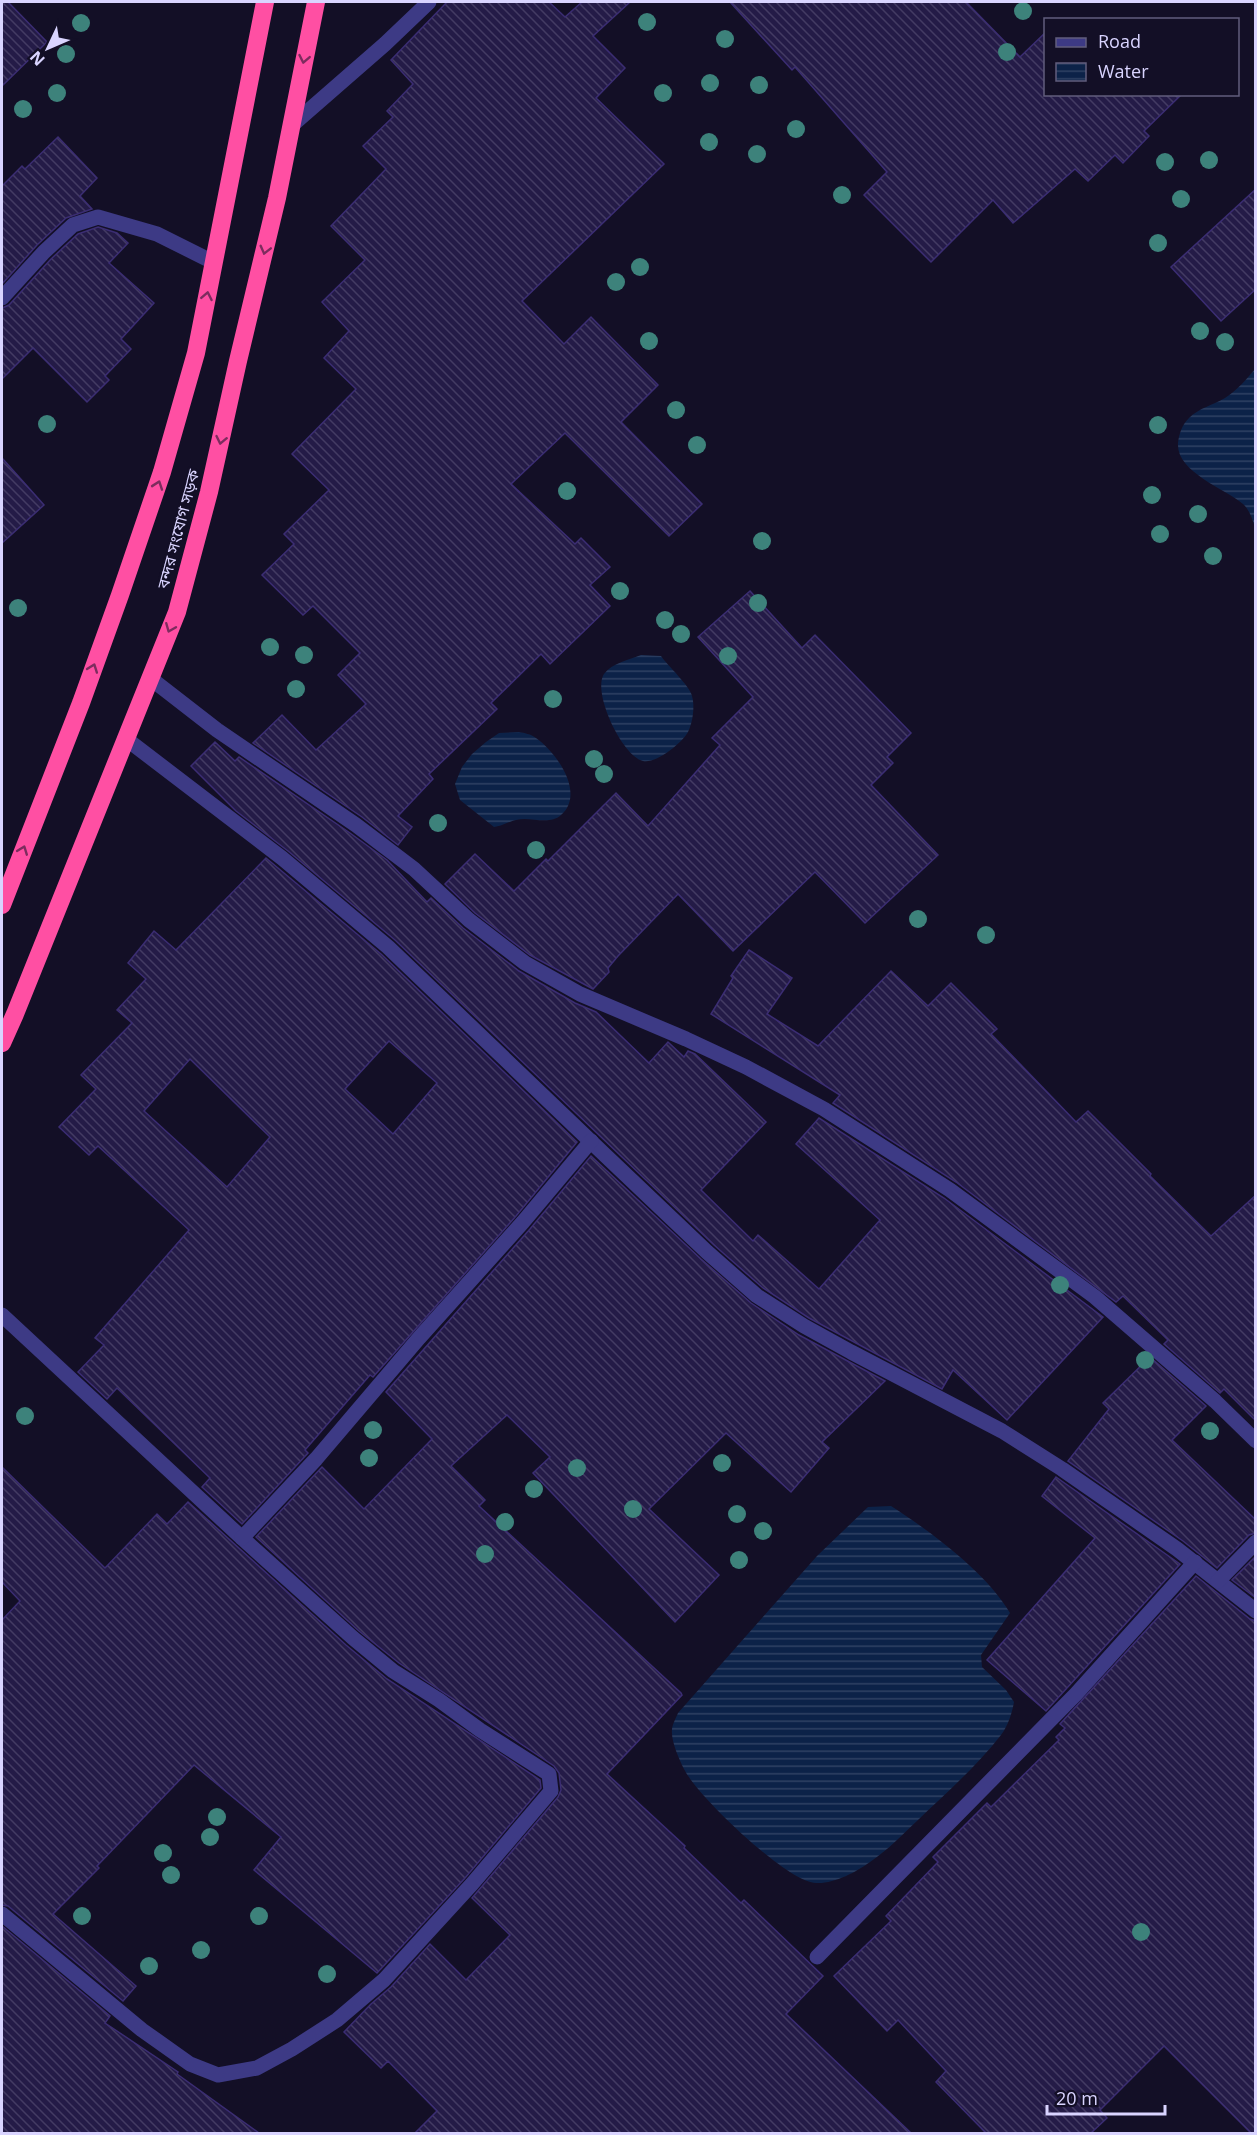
<svg xmlns="http://www.w3.org/2000/svg" width="1257" height="2135" viewBox="0 0 1257 2135" font-family="'Open Sans','Noto Sans Bengali',sans-serif">
  <style>
    .water { fill: url(#water-rules) }
    .building { fill: url(#building-back-hatch); stroke: #3b2d73; stroke-width: 1.5; fill-rule: evenodd }
    .lines { fill: none; stroke-linecap: round; stroke-linejoin: round }
    .minor { stroke: #3d3a85; stroke-width: 15 }
    .highway { stroke: #ff4fa3; stroke-width: 18 }
    .tree { fill: #3d827b }
    .oneway { stroke: #7d2c5e }
    .labels { text-anchor: middle; stroke-width: 4.5; stroke-linejoin: round; paint-order: stroke }
    .street-label { font-size: 16px; fill: #d9d4ff; stroke: #130f26 }
  </style>
  <defs>
    <pattern id="water-rules" width="6" height="5" patternUnits="userSpaceOnUse" patternTransform="scale(1.5)"><rect width="6" height="5" fill="#0c2248"/><path d="M0 2.5h6" fill="none" stroke="#2f4163"/></pattern>
    <pattern id="building-back-hatch" width="6" height="6" patternUnits="userSpaceOnUse" patternTransform="scale(1.5)"><rect width="6" height="6" fill="#241b47"/><path d="M-1 5l2 2M0 0l6 6M5-1l2 2" fill="none" stroke="#433b63"/></pattern>
  </defs>
  <rect width="100%" height="100%" fill="#130f26"/>
  <g class="water">
    <path d="M 1255,369 L 1256,370 L 1255,528 C 1253,520 1249,509 1243,504 C 1224,488 1176,472 1178,443 C 1179,434 1182,425 1189,418 C 1199,408 1213,405 1225,398 C 1237,390 1246,380 1255,369 Z"/>
    <path d="M 641,655 L 661,656 C 668,666 689,685 692,696 C 695,706 693,722 688,732 C 682,743 656,764 643,761 C 622,756 592,692 604,674 C 612,663 629,660 641,655 Z"/>
    <path d="M 519,732 C 524,733 531,734 536,738 C 556,752 586,793 561,815 C 549,826 530,816 516,820 C 507,822 503,826 494,827 L 460,800 L 455,784 L 462,767 L 472,754 L 486,742 L 499,733 Z"/>
    <path d="M 891,1506 C 930,1531 987,1573 1010,1613 L 981,1655 L 982,1667 L 1006,1690 L 1014,1702 C 1012,1713 1008,1726 1001,1735 C 977,1766 946,1793 918,1820 C 903,1834 888,1850 870,1862 C 856,1872 834,1884 816,1883 C 788,1883 696,1795 684,1769 C 679,1759 671,1741 672,1730 C 672,1725 676,1718 678,1713 L 817,1556 L 868,1507 Z"/>
  </g>
  <g class="building">
    <path d="M 2,2 L 8,2 L 47,42 L 2,86 Z"/>
    <path d="M 447,2 L 549,2 L 565,17 L 582,2 L 630,2 L 593,36 L 625,68 L 596,98 L 664,164 L 522,301 L 564,344 L 591,317 L 658,385 L 621,422 L 702,504 L 669,536 L 565,433 L 511,484 L 575,544 L 581,538 L 610,567 L 590,585 L 610,606 L 550,664 L 541,654 L 491,703 L 497,709 L 429,774 L 433,779 L 398,816 L 412,827 L 398,845 L 362,817 L 253,743 L 282,715 L 316,750 L 366,704 L 338,675 L 360,653 L 313,606 L 303,615 L 262,575 L 294,544 L 284,534 L 329,490 L 292,454 L 356,389 L 324,358 L 349,331 L 322,302 L 365,260 L 331,226 L 386,169 L 363,146 L 393,117 L 387,111 L 413,84 L 391,60 Z"/>
    <path d="M 730,2 L 966,2 L 1020,57 L 1046,32 L 1046,94 L 1182,94 L 1144,131 L 1149,136 L 1123,163 L 1115,155 L 1088,181 L 1075,169 L 1013,223 L 993,200 L 931,262 L 864,195 L 887,172 L 795,67 L 792,70 Z"/>
    <path d="M 58,137 L 97,178 L 80,196 L 92,209 L 66,218 L 37,245 L 2,284 L 2,186 L 22,166 L 25,169 Z"/>
    <path d="M 1256,189 L 1256,289 L 1221,321 L 1171,267 Z"/>
    <path d="M 98,227 L 117,233 L 128,243 L 109,263 L 154,303 L 121,339 L 131,349 L 105,376 L 109,380 L 87,402 L 33,348 L 2,379 L 2,308 L 9,305 L 51,259 L 78,234 Z"/>
    <path d="M 2,458 L 44,505 L 2,543 Z"/>
    <path d="M 750,591 L 802,648 L 815,635 L 911,733 L 887,757 L 893,763 L 871,785 L 938,855 L 865,923 L 815,872 L 733,951 L 678,894 L 618,956 L 608,968 L 609,972 L 593,989 L 530,955 L 475,913 L 445,884 L 475,854 L 514,891 L 546,859 L 548,861 L 616,793 L 648,826 L 720,745 L 712,738 L 753,697 L 698,637 Z"/>
    <path d="M 215,742 L 235,761 L 239,757 L 350,833 L 387,860 L 427,902 L 431,898 L 463,928 L 519,971 L 575,1003 L 596,1012 L 649,1063 L 668,1042 L 684,1057 L 688,1051 L 695,1054 L 766,1122 L 701,1190 L 753,1241 L 758,1235 L 819,1289 L 880,1220 L 796,1144 L 819,1118 L 944,1198 L 1103,1317 L 1007,1420 L 953,1370 L 942,1389 L 809,1318 L 763,1288 L 714,1245 L 395,940 L 288,851 L 236,811 L 191,766 Z"/>
    <path d="M 266,858 L 381,954 L 577,1142 L 516,1216 L 373,1377 L 370,1375 L 305,1450 L 308,1453 L 242,1524 L 202,1487 L 210,1478 L 117,1388 L 107,1399 L 78,1372 L 104,1345 L 95,1338 L 189,1230 L 98,1146 L 89,1155 L 59,1127 L 96,1089 L 81,1075 L 132,1023 L 117,1010 L 146,979 L 128,963 L 154,931 L 176,950 ZM 389,1041 L 437,1083 L 393,1134 L 345,1089 ZM 190,1059 L 270,1137 L 227,1187 L 144,1111 Z"/>
    <path d="M 749,950 L 792,978 L 767,1014 L 818,1046 L 891,971 L 928,1006 L 951,983 L 997,1029 L 991,1034 L 1076,1122 L 1088,1111 L 1151,1174 L 1150,1176 L 1211,1236 L 1256,1195 L 1256,1421 L 1224,1389 L 1220,1393 L 1164,1344 L 1168,1340 L 1123,1296 L 1116,1302 L 956,1182 L 833,1103 L 840,1095 L 711,1014 L 733,978 L 731,976 Z"/>
    <path d="M 591,1156 L 701,1259 L 751,1303 L 799,1335 L 885,1381 L 822,1442 L 829,1448 L 791,1492 L 726,1433 L 649,1509 L 719,1575 L 675,1622 L 533,1473 L 550,1457 L 507,1415 L 451,1466 L 485,1500 L 479,1506 L 681,1693 L 682,1695 L 607,1774 L 685,1846 L 684,1848 L 741,1903 L 744,1900 L 823,1976 L 786,2014 L 911,2133 L 415,2133 L 437,2111 L 388,2061 L 381,2068 L 344,2032 L 371,2004 L 391,1987 L 430,1944 L 466,1980 L 510,1935 L 472,1898 L 558,1797 L 561,1790 L 559,1773 L 554,1766 L 399,1663 L 359,1631 L 256,1537 L 322,1467 L 364,1509 L 432,1439 L 386,1392 L 530,1229 Z"/>
    <path d="M 1150,1357 L 1206,1406 L 1172,1440 L 1256,1520 L 1256,1533 L 1249,1535 L 1217,1568 L 1183,1541 L 1068,1461 L 1109,1409 L 1103,1403 Z"/>
    <path d="M 2,1467 L 105,1568 L 157,1514 L 167,1524 L 188,1502 L 346,1645 L 387,1679 L 540,1780 L 541,1788 L 465,1878 L 377,1973 L 254,1870 L 281,1837 L 194,1765 L 97,1866 L 99,1868 L 53,1914 L 136,1986 L 123,2001 L 8,1906 L 2,1905 L 2,1620 L 20,1601 L 2,1582 Z"/>
    <path d="M 1056,1477 L 1180,1564 L 1046,1711 L 987,1660 L 1095,1538 L 1042,1496 Z"/>
    <path d="M 1256,1556 L 1256,1598 L 1232,1580 Z"/>
    <path d="M 1196,1576 L 1250,1619 L 1256,1621 L 1256,2133 L 1251,2133 L 1164,2046 L 1100,2110 L 1107,2118 L 1091,2133 L 986,2133 L 936,2082 L 946,2071 L 898,2020 L 887,2031 L 834,1976 L 891,1921 L 886,1916 L 938,1862 L 933,1857 L 987,1803 L 991,1807 L 1059,1740 L 1056,1737 L 1065,1728 L 1060,1724 Z"/>
    <path d="M 2,1926 L 110,2016 L 105,2023 L 178,2072 L 177,2074 L 259,2133 L 2,2133 Z"/>
  </g>
  <g class="lines">
    <g class="minor">
      <path d="M 291,126 L 385,44 L 429,2"/>
      <path d="M 2,298 L 44,252 L 73,225 L 98,217 L 157,234 L 213,262"/>
      <path d="M 150,678 L 217,730 L 356,825 L 414,869 L 469,920 L 525,963 L 580,994 L 686,1039 L 746,1067 L 824,1109 L 950,1190 L 1095,1297 L 1215,1401 L 1256,1441"/>
      <path d="M 125,738 L 282,858 L 388,947 L 606,1156 L 707,1252 L 757,1296 L 804,1326 L 851,1352 L 1002,1431 L 1062,1469 L 1177,1549 L 1256,1611"/>
      <path d="M 2,1315 L 242,1538 L 353,1638 L 393,1671 L 439,1700 L 480,1730 L 549,1774 L 551,1791 L 472,1884 L 384,1980 L 337,2020 L 292,2049 L 257,2068 L 218,2075 L 190,2064 L 142,2030 L 2,1914"/>
      <path d="M 242,1538 L 316,1459 L 419,1338 L 523,1222 L 591,1141"/>
      <path d="M 1218,1581 L 1256,1542"/>
      <path d="M 817,1957 L 1076,1694 L 1195,1562"/>
    </g>
    <g class="highway">
      <path d="M 2,905 L 81,703 L 120,595 L 162,472 L 196,353 L 265,2"/>
      <path d="M 2,1043 L 15,1014 L 177,612 L 209,492 L 238,361 L 277,198 L 316,2"/>
    </g>
  </g>
  <g class="tree">
    <circle cx="1023" cy="11" r="9"/>
    <circle cx="647" cy="22" r="9"/>
    <circle cx="81" cy="23" r="9"/>
    <circle cx="725" cy="39" r="9"/>
    <circle cx="1007" cy="52" r="9"/>
    <circle cx="66" cy="54" r="9"/>
    <circle cx="710" cy="83" r="9"/>
    <circle cx="759" cy="85" r="9"/>
    <circle cx="57" cy="93" r="9"/>
    <circle cx="663" cy="93" r="9"/>
    <circle cx="23" cy="109" r="9"/>
    <circle cx="796" cy="129" r="9"/>
    <circle cx="709" cy="142" r="9"/>
    <circle cx="757" cy="154" r="9"/>
    <circle cx="1209" cy="160" r="9"/>
    <circle cx="1165" cy="162" r="9"/>
    <circle cx="842" cy="195" r="9"/>
    <circle cx="1181" cy="199" r="9"/>
    <circle cx="1158" cy="243" r="9"/>
    <circle cx="640" cy="267" r="9"/>
    <circle cx="616" cy="282" r="9"/>
    <circle cx="1200" cy="331" r="9"/>
    <circle cx="649" cy="341" r="9"/>
    <circle cx="1225" cy="342" r="9"/>
    <circle cx="676" cy="410" r="9"/>
    <circle cx="47" cy="424" r="9"/>
    <circle cx="1158" cy="425" r="9"/>
    <circle cx="697" cy="445" r="9"/>
    <circle cx="567" cy="491" r="9"/>
    <circle cx="1152" cy="495" r="9"/>
    <circle cx="1198" cy="514" r="9"/>
    <circle cx="1160" cy="534" r="9"/>
    <circle cx="762" cy="541" r="9"/>
    <circle cx="1213" cy="556" r="9"/>
    <circle cx="620" cy="591" r="9"/>
    <circle cx="758" cy="603" r="9"/>
    <circle cx="18" cy="608" r="9"/>
    <circle cx="665" cy="620" r="9"/>
    <circle cx="681" cy="634" r="9"/>
    <circle cx="270" cy="647" r="9"/>
    <circle cx="304" cy="655" r="9"/>
    <circle cx="728" cy="656" r="9"/>
    <circle cx="296" cy="689" r="9"/>
    <circle cx="553" cy="699" r="9"/>
    <circle cx="594" cy="759" r="9"/>
    <circle cx="604" cy="774" r="9"/>
    <circle cx="438" cy="823" r="9"/>
    <circle cx="536" cy="850" r="9"/>
    <circle cx="918" cy="919" r="9"/>
    <circle cx="986" cy="935" r="9"/>
    <circle cx="1060" cy="1285" r="9"/>
    <circle cx="1145" cy="1360" r="9"/>
    <circle cx="25" cy="1416" r="9"/>
    <circle cx="373" cy="1430" r="9"/>
    <circle cx="1210" cy="1431" r="9"/>
    <circle cx="369" cy="1458" r="9"/>
    <circle cx="722" cy="1463" r="9"/>
    <circle cx="577" cy="1468" r="9"/>
    <circle cx="534" cy="1489" r="9"/>
    <circle cx="633" cy="1509" r="9"/>
    <circle cx="737" cy="1514" r="9"/>
    <circle cx="505" cy="1522" r="9"/>
    <circle cx="763" cy="1531" r="9"/>
    <circle cx="485" cy="1554" r="9"/>
    <circle cx="739" cy="1560" r="9"/>
    <circle cx="217" cy="1817" r="9"/>
    <circle cx="210" cy="1837" r="9"/>
    <circle cx="163" cy="1853" r="9"/>
    <circle cx="171" cy="1875" r="9"/>
    <circle cx="82" cy="1916" r="9"/>
    <circle cx="259" cy="1916" r="9"/>
    <circle cx="1141" cy="1932" r="9"/>
    <circle cx="201" cy="1950" r="9"/>
    <circle cx="149" cy="1966" r="9"/>
    <circle cx="327" cy="1974" r="9"/>
  </g>
  <defs><path id="oneway-chevron" d="M-2-3.5L2.5 0L-2 3.5" fill="none" stroke-width="1.6" stroke-linecap="round" stroke-linejoin="round" transform="scale(1.5)"/></defs>
  <g class="oneway">
    <use href="#oneway-chevron" transform="translate(304 59) rotate(101)"/>
    <use href="#oneway-chevron" transform="translate(265 250) rotate(104)"/>
    <use href="#oneway-chevron" transform="translate(207 296) rotate(-79)"/>
    <use href="#oneway-chevron" transform="translate(221 440) rotate(102)"/>
    <use href="#oneway-chevron" transform="translate(158 485) rotate(-71)"/>
    <use href="#oneway-chevron" transform="translate(170 628) rotate(112)"/>
    <use href="#oneway-chevron" transform="translate(93 668) rotate(-70)"/>
    <use href="#oneway-chevron" transform="translate(23 850) rotate(-69)"/>
  </g>
  <g class="labels">
    <g class="street-label">
      <text transform="translate(178 529) rotate(-75)" y="6">বন্দর সংযোগ সড়ক</text>
    </g>
  </g>
  <rect width="1257" height="2135" fill="none" stroke="#d9d4ff" stroke-width="6"/>
  <rect x="1044" y="18" width="195" height="78" fill="#130f26" stroke="#625e7d" stroke-width="1.5"/>
  <rect x="1056" y="38" width="30" height="9" fill="#3d3a85" stroke="#625e7d" stroke-width="1.5"/>
  <text x="1098" y="48" font-size="18" fill="#d9d4ff">Road</text>
  <rect x="1056" y="63" width="30" height="18" fill="url(#water-rules)" stroke="#625e7d" stroke-width="1.5"/>
  <text x="1098" y="78" font-size="18" fill="#d9d4ff">Water</text>
  <g transform="translate(48 48) rotate(226)" stroke="#130f26" stroke-width="4.5" paint-order="stroke">
  <path d="M0-4.5L10 22L0 15L-10 22Z" fill="#d9d4ff"/>
  <text y="-9" font-size="16" font-weight="bold" text-anchor="middle" fill="#d9d4ff">N</text>
  </g>
  <path d="M1047 2105v9h118v-9" fill="none" stroke="#d9d4ff" stroke-width="3"/>
  <text x="1056" y="2105" font-size="18" fill="#d9d4ff" stroke="#130f26" stroke-width="4.5" paint-order="stroke">20 m</text>
</svg>
